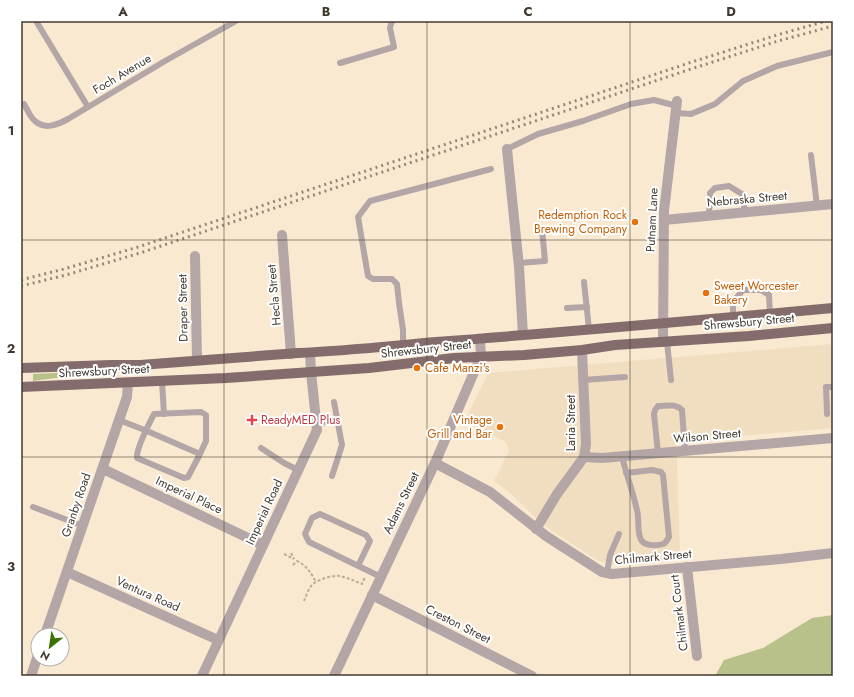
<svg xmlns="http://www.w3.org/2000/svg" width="854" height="697" viewBox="0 0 854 697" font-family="Jost,sans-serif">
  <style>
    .built { fill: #f1ddbf }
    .green { fill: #b9c18a }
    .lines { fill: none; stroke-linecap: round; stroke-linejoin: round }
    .path { stroke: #bbae9b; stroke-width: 2; stroke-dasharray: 3 2; stroke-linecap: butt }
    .service { stroke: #b4a6a6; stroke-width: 6 }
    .minor { stroke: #b4a6a6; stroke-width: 10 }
    .primary { stroke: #846c6c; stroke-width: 10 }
    .rail { stroke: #948979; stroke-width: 3; stroke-dasharray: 2 4; stroke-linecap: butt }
    .grid { fill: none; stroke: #413a31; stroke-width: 1; stroke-opacity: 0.55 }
    .food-dot { fill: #e8710a; stroke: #fff; stroke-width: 1.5 }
    .health-dot { fill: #e0444e; stroke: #fff; stroke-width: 1.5 }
    .labels { text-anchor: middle; stroke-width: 4; stroke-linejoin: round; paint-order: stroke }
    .street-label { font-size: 12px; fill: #413a31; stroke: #fff }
    .food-label { font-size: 12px; fill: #c56008; stroke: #fff; text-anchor: end }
    .health-label { font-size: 12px; fill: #be3a42; stroke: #fff; text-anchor: start }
    .neatline { fill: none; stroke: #413a31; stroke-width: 1.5 }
    .grid-label { font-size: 13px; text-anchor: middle; font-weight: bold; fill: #413a31 }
  </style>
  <rect width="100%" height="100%" fill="#f9e9d1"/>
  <path class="built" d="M 832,344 L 833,428 L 676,441 L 677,458 L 680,558 L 613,564 L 599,561 L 552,531 L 535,517 L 508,491 L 494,481 L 509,451 L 506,442 L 465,421 L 488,373 Z"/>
  <g class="green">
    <path d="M 77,372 L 78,374 L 77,375 L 33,381 L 33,374 Z"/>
    <path d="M 833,615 L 833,676 L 715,676 L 724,660 L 763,648 L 812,618 Z"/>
  </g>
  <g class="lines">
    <g class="path">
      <path d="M 291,553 L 294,559"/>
      <path d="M 284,554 L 294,559"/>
      <path d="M 293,565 L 297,561 C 307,566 311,573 316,582"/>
      <path d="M 304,601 C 306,596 308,589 313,584 C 319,579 333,575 340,576 C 348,578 355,581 362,584 L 365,577"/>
    </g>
    <g class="service">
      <path d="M 36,21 L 88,107"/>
      <path d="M 340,63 L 394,47 L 390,28 L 392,21"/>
      <path d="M 24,104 C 27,109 30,117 35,121 C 45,130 57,125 68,119 L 165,61 L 236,21"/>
      <path d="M 676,113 L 691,114 L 715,104 L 743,81 L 777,66 L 833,52"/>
      <path d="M 507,149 L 538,134 L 583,121 L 631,104 L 654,100 L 677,106"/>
      <path d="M 811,155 L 817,206"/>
      <path d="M 709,216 L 710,193 L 715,188 L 729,186 L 742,194 L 745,212"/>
      <path d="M 519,263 L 545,261 L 542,229"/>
      <path d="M 584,282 L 589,329"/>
      <path d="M 567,308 L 587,307"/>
      <path d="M 733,317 L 733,302 L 743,290 L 761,290 L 769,295 L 770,314"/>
      <path d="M 667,342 L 671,380"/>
      <path d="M 403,345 L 403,330 L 399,303 L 397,284 L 392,279 L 373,279 L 368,276 L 358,217 L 370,201 L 491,169"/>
      <path d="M 583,380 L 625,377"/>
      <path d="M 162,381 L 164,414"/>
      <path d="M 827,414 L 826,387 L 833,387"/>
      <path d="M 119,420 L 147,431 L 200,454 L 206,441 L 206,415 L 201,412 L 154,414 C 149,424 136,448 137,458 L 184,478 L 188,477 L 200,454"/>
      <path d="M 316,423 L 338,421"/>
      <path d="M 261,448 L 284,463 L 298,470"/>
      <path d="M 658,453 L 654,414 L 655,410 L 658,406 C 666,406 676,403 682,410 L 685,451"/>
      <path d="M 622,457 C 626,472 631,487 635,502 C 636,507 638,512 638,517 C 639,525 637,535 642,541 C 646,546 657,546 663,544 C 666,543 667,540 669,537 L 663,475 L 661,472 L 652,470 L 626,473"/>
      <path d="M 332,476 L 342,445 L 334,402"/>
      <path d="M 33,507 L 83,526"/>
      <path d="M 358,566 L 370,541 L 366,535 L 320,514 L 312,518 L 305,534 L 309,542 L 381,577"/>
      <path d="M 607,573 L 610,555 L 619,534"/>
    </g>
    <g class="minor">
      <path d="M 507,149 L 519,267 L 523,335"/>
      <path d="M 664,220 L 833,204"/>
      <path d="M 282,235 L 291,354"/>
      <path d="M 195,256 L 197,360"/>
      <path d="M 663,342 L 664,211 L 677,101"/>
      <path d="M 584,457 L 602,458 L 833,438"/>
      <path d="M 435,463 L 490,492 L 546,536 L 602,572 L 612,574 L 781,559 L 833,553"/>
      <path d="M 103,469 L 263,545"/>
      <path d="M 536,529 L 557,494 L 584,457 L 586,444 L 582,350"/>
      <path d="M 687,567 L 697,656"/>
      <path d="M 67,572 L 218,640"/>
      <path d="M 372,595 L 532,676"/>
      <path d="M 45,635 L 119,420 L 127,397 L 128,383"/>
      <path d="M 31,676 L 38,655"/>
      <path d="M 202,676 L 317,430 L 311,372 L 310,353"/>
      <path d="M 334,676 L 435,463 L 481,356 L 480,339"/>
    </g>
    <g class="primary">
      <path d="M 21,368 L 111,365 L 140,365 L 298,353 C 344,351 390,346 436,342 C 568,332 701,320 833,308"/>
      <path d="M 21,387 L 226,378 L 369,368 L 454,358 L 524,355 L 582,350 L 615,345 L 749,336 L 833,328"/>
    </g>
    <g class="rail">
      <path d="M 21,280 L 64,269 L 138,247 L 692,62 L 777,35 L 826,21"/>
      <path d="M 21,286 L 66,275 L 140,253 L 691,69 L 778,41 L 833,26"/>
    </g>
  </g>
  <path class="grid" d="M 224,21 L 224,676M 427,21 L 427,676M 630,21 L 630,676M 21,240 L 833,240M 21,457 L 833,457"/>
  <g class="food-dot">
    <circle cx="635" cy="222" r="4"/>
    <circle cx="706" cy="293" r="4"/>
    <circle cx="417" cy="368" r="4"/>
    <circle cx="500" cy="427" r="4"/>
  </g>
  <path class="health-dot" d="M250 414h4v4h4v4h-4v4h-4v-4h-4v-4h4z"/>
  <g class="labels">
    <g class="street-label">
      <text transform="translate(122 74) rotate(-31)" y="4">Foch Avenue</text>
      <text transform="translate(747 199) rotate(-5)" y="4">Nebraska Street</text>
      <text transform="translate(652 220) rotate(-87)" y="4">Putnam Lane</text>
      <text transform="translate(274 295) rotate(-95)" y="4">Hecla Street</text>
      <text transform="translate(183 308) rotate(-91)" y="4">Draper Street</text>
      <text transform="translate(749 322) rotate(-5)" y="4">Shrewsbury Street</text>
      <text transform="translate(426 349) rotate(-6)" y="4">Shrewsbury Street</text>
      <text transform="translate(104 371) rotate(-3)" y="4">Shrewsbury Street</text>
      <text transform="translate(571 423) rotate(-90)" y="4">Laria Street</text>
      <text transform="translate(707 436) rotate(-5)" y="4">Wilson Street</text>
      <text transform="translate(189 495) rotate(25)" y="4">Imperial Place</text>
      <text transform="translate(401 503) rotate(-64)" y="4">Adams Street</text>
      <text transform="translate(76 505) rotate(-71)" y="4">Granby Road</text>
      <text transform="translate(264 512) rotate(-65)" y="4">Imperial Road</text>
      <text transform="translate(653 557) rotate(-5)" y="4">Chilmark Street</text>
      <text transform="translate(148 594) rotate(24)" y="4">Ventura Road</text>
      <text transform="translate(679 613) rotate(-97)" y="4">Chilmark Court</text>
      <text transform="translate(458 624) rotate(27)" y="4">Creston Street</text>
    </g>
    <g class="food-label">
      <text x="627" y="219">Redemption Rock<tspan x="627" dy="14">Brewing Company</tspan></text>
      <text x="714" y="290" text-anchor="start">Sweet Worcester<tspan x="714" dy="14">Bakery</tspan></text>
      <text x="425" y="372" text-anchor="start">Cafe Manzi's</text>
      <text x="492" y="424">Vintage<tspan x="492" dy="14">Grill and Bar</tspan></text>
    </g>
    <g class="health-label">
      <text x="261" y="424">ReadyMED Plus</text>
    </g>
  </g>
  <rect width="854" height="697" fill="none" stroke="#ffffff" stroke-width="44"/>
  <g transform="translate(50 647) rotate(210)"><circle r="19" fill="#ffffff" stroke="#b3b0ad"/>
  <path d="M0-3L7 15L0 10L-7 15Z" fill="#3c7300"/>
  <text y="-6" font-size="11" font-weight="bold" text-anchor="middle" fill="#413a31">N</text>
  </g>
  <rect x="22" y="22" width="810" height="653" class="neatline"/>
  <g class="grid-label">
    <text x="123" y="16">A</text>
    <text x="326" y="16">B</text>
    <text x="528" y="16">C</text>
    <text x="731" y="16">D</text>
    <text x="11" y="135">1</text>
    <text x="11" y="353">2</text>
    <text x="11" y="571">3</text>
  </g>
</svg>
